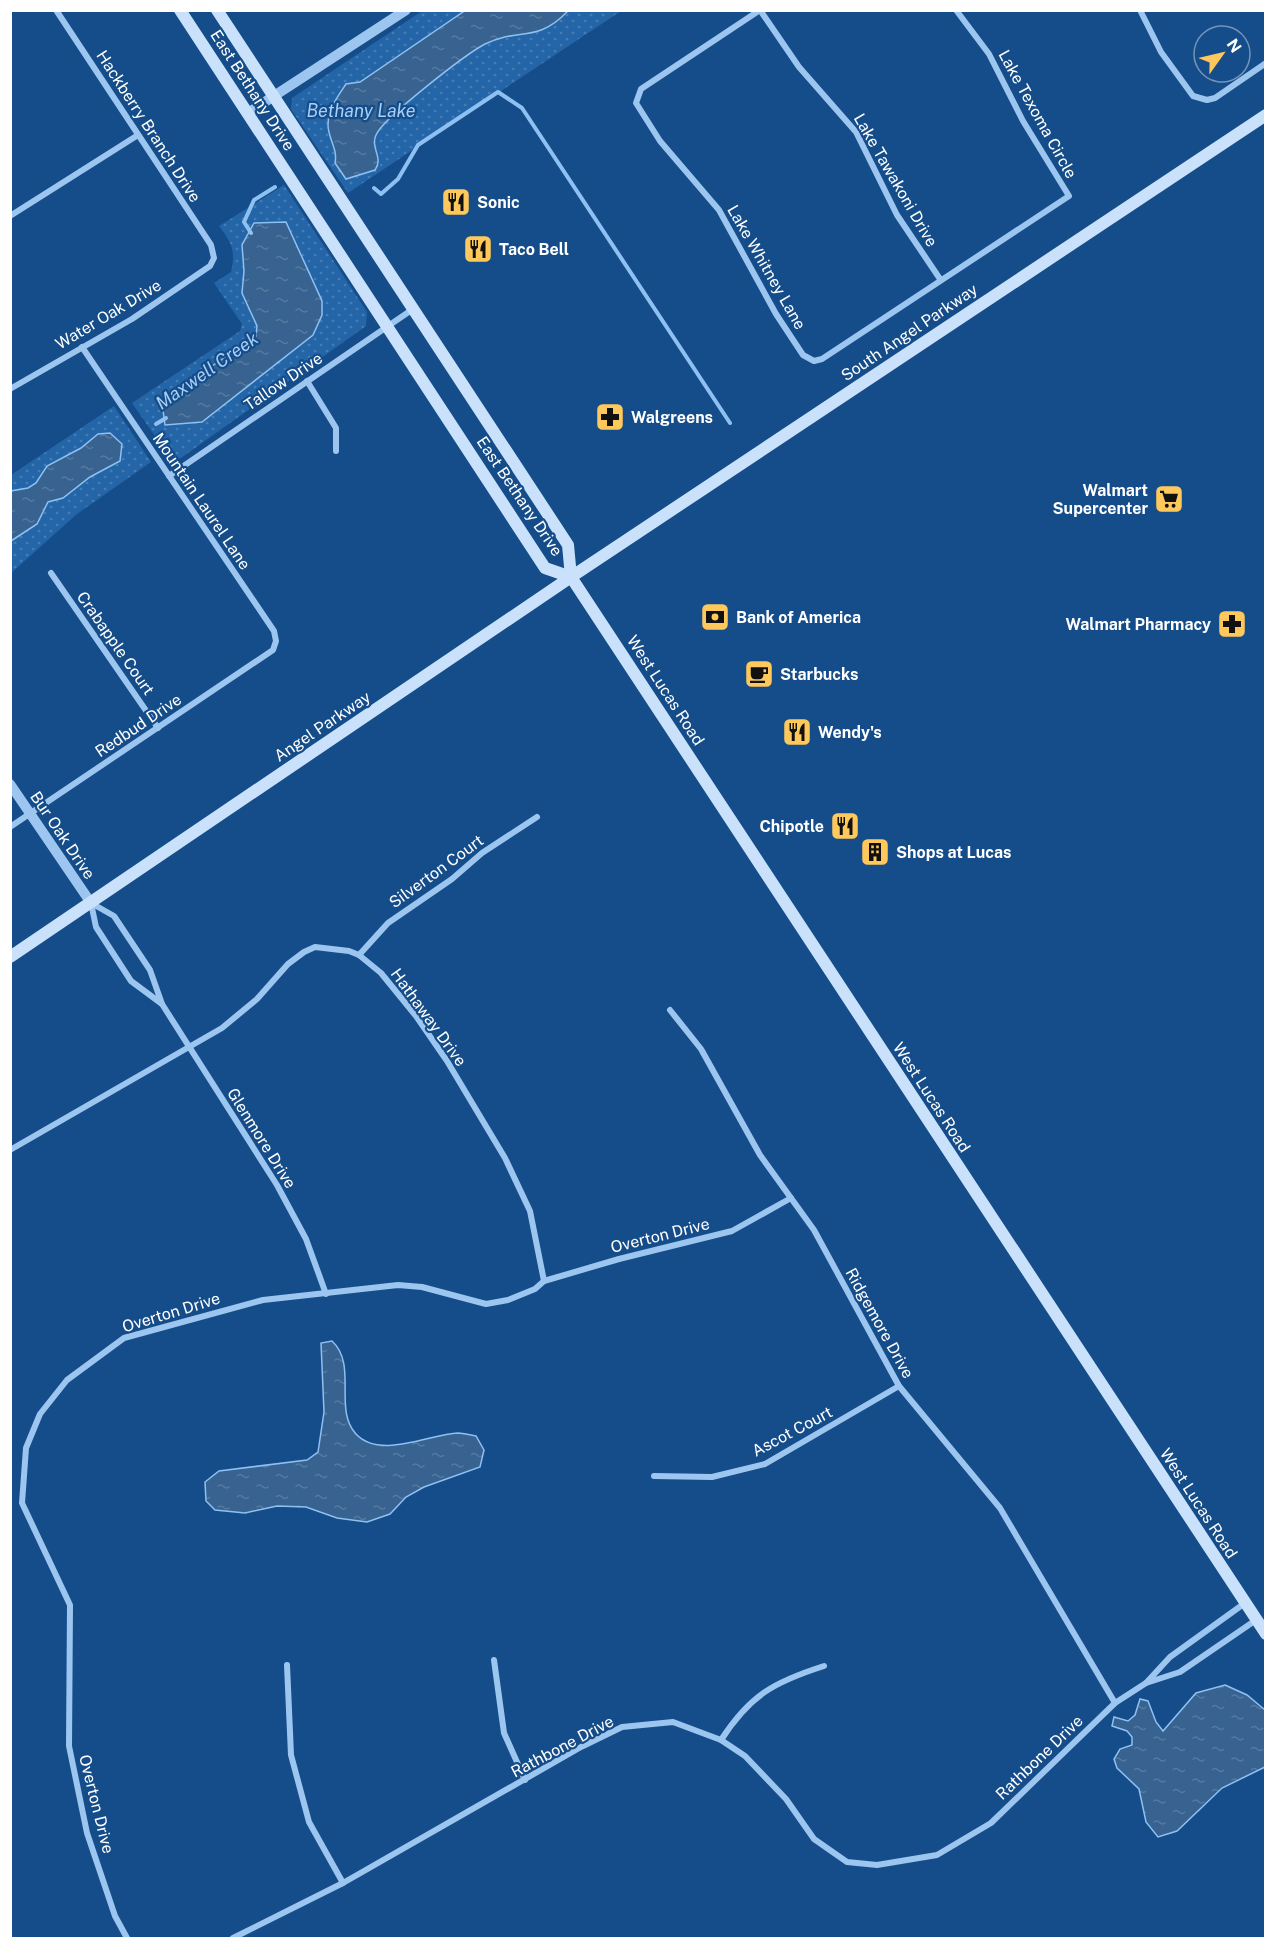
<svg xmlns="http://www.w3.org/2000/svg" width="1276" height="1949" viewBox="0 0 1276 1949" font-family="'Public Sans',sans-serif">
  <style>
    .grass { fill: url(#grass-dots) }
    .water { fill: url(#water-ripples); stroke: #8ec1f2; stroke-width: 1.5 }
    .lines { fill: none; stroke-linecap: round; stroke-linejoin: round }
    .stream { stroke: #8ec1f2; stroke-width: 4 }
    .minor { stroke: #9cc6ef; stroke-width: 6 }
    .tertiary { stroke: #9cc6ef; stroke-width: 10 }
    .secondary { stroke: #cae1fb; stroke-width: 12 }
    .labels { text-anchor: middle; stroke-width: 4.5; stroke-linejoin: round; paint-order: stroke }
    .street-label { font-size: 16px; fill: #fff; stroke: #154d8a }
    .poi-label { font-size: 16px; font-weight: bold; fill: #fff; stroke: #154d8a; text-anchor: start }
    .water-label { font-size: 18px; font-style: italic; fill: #a8cff7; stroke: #154d8a }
  </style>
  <defs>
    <pattern id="grass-dots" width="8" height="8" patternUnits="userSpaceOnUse" patternTransform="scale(1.5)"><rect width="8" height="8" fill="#2465a7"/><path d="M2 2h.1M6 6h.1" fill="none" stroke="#457cb4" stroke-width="1.8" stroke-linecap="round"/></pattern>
    <pattern id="water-ripples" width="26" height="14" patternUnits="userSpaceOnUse" patternTransform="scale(1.5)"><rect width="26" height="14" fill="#38628f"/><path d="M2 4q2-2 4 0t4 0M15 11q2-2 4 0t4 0" fill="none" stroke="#567aa0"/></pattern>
  </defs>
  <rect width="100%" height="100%" fill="#154d8a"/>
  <g class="grass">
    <path d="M 422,11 L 621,11 L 348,193 L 291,109 L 292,98 Z"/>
    <path d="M 284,185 L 367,312 L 366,326 L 181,458 L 171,459 L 132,403 L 240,331 L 242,324 L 214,283 L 231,272 C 236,251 232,243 219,226 Z"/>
    <path d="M 114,406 L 151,462 L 77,514 L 11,573 L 11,475 Z"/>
  </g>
  <g class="water">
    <path d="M 466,10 L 568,11 C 536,44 520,27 485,44 C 466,54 383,118 376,135 C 370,148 384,158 375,170 L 346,179 L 335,163 C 338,149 328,138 328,125 C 328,109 338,96 346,84 L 360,82 Z"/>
    <path d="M 286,222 L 322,301 L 322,315 L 313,335 L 202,422 L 165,425 L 163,410 L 174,392 L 256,336 L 257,326 L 242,293 L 244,271 L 242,245 L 254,223 Z"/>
    <path d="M 110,433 L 122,444 L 120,461 L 90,477 L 63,498 L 48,502 L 37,524 L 11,541 L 11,491 L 28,488 L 36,483 L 47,466 L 81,448 L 98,434 Z"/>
    <path d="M 332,1341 C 358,1365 333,1409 356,1434 C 380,1460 430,1434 458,1433 C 463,1433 470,1435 476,1436 L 484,1450 L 480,1467 L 424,1487 L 406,1497 L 390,1514 L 367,1522 L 337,1518 L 306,1507 L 277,1506 L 245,1513 L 215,1510 L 206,1501 L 205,1482 L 219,1471 L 307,1460 L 318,1452 L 324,1412 L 321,1343 Z"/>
    <path d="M 1225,1685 L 1247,1695 L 1265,1710 L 1265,1767 L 1222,1788 L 1177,1831 L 1158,1837 L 1146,1822 L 1139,1789 L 1117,1768 L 1114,1759 L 1120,1749 L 1132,1745 L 1132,1737 L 1127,1731 L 1112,1726 L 1114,1717 L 1128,1721 L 1135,1715 L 1140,1699 L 1148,1701 L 1156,1722 L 1163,1731 L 1196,1693 Z"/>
  </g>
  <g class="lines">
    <g class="stream">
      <path d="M 374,188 L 381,194 L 398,179 L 418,145 L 498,92 L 522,108 L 730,423"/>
      <path d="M 251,233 L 244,222 L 254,200 L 275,187"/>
      <path d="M 156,424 L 166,418"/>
    </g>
    <g class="minor">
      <path d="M 760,10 L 641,89 L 636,103 L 660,141 L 719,210 L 776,314 L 803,355 L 814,361 L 822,359 L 1069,196 L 1023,121 L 989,54 L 956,10"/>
      <path d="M 760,10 L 799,67 L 856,132 L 897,215 L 940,279"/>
      <path d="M 1140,10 L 1161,52 L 1193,96 L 1207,100 L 1215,98 L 1266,63"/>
      <path d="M 10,216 L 138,135"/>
      <path d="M 307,381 L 336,428 L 336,451"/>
      <path d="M 10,389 L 132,319 L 210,266 L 214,258 L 211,245 L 56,10"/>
      <path d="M 169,476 L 413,309"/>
      <path d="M 51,573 L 158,728"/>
      <path d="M 10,827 L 273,650 L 276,641 L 274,631 L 82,347"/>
      <path d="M 91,903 L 114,916 L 150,970 L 162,1004 L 131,981 L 96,927 Z"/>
      <path d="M 359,955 L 388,923 L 452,879 L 482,853 L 537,817"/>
      <path d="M 162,1004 L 277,1185 L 306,1239 L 326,1294"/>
      <path d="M 670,1010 L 701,1049 L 760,1155 L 814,1230 L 899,1386 L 1000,1508 L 1115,1703"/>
      <path d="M 10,1150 L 222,1028 L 257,999 L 288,964 L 304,952 L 315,947 L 349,951 L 359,955 L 381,973 L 416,1016 L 447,1061 L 505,1158 L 530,1211 L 544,1281"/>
      <path d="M 654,1476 L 712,1477 L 765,1464 L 899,1386"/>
      <path d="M 494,1660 L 504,1733 L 525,1780"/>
      <path d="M 287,1665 L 291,1755 L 309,1822 L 343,1883"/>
      <path d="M 1146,1683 L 1180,1672 L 1256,1620"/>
      <path d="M 721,1740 C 750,1695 774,1682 824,1666"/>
      <path d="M 127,1938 L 115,1916 L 87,1833 L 69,1746 L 70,1605 L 22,1503 L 26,1448 L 40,1414 L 67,1380 L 124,1338 L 263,1300 L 398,1285 L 422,1287 L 486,1304 L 508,1300 L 535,1289 L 544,1281 L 619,1259 L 732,1231 L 791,1198"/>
      <path d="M 233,1938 L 343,1883 L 581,1747 L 622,1727 L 673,1722 L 721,1740 L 745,1756 L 786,1799 L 814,1839 L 847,1862 L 877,1865 L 937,1855 L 991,1823 L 1115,1703 L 1146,1683 L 1170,1657 L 1245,1603"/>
    </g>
    <g class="tertiary">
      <path d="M 248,113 L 406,10"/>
      <path d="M 10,784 L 91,903"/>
    </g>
    <g class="secondary">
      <path d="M 180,10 L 545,568 L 571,577"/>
      <path d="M 217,10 L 568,545 L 571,577 L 1266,1634"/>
      <path d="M 10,957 L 571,577 L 1266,115"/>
    </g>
  </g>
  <defs>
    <g id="restaurant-square" transform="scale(1.5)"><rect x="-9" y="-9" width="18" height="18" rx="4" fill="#ffc85b" stroke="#154d8a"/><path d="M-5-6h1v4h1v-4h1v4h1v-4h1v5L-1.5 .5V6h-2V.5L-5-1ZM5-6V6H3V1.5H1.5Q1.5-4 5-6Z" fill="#111"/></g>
    <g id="pharmacy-square" transform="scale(1.5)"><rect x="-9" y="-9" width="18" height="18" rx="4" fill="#ffc85b" stroke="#154d8a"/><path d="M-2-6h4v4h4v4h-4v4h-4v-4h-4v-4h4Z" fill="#111"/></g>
    <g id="supermarket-square" transform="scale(1.5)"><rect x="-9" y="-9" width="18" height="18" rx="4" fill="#ffc85b" stroke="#154d8a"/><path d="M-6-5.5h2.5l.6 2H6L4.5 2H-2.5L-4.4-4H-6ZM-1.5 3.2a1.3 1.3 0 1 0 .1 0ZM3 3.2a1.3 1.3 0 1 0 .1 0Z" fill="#111"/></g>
    <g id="bank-square" transform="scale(1.5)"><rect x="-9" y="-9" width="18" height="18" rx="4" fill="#ffc85b" stroke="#154d8a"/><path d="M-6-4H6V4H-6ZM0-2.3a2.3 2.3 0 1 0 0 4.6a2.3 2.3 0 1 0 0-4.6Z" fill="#111"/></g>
    <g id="cafe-square" transform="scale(1.5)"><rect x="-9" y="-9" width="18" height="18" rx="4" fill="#ffc85b" stroke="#154d8a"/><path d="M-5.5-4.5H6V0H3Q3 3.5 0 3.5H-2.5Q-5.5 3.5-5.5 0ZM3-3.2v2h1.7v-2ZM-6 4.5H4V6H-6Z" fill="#111"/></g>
    <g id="building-square" transform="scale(1.5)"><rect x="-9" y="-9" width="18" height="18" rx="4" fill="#ffc85b" stroke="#154d8a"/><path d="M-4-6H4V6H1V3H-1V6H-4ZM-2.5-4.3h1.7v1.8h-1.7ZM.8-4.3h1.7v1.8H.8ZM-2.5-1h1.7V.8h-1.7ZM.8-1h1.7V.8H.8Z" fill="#111"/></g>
  </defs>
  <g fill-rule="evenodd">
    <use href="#restaurant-square" x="456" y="202"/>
    <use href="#restaurant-square" x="478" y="249"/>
    <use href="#pharmacy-square" x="610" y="417"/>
    <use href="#supermarket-square" x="1169" y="499"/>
    <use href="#bank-square" x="715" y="617"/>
    <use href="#pharmacy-square" x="1232" y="624"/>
    <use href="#cafe-square" x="759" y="674"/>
    <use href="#restaurant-square" x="797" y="732"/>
    <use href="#restaurant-square" x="845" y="826"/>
    <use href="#building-square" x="875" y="852"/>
  </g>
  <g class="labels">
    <g class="street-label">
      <text transform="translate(253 90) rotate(57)" y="6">East Bethany Drive</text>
      <text transform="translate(1038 114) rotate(61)" y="6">Lake Texoma Circle</text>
      <text transform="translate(149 126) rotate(57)" y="6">Hackberry Branch Drive</text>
      <text transform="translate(896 180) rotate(60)" y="6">Lake Tawakoni Drive</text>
      <text transform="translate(767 267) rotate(60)" y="6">Lake Whitney Lane</text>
      <text transform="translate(108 314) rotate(-31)" y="6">Water Oak Drive</text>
      <text transform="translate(909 332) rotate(-34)" y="6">South Angel Parkway</text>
      <text transform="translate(283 381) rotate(-34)" y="6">Tallow Drive</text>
      <text transform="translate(520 496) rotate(56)" y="6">East Bethany Drive</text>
      <text transform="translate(202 501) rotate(56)" y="6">Mountain Laurel Lane</text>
      <text transform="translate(116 643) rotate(55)" y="6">Crabapple Court</text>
      <text transform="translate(666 690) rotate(57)" y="6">West Lucas Road</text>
      <text transform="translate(138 725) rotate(-34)" y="6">Redbud Drive</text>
      <text transform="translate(322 726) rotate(-34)" y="6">Angel Parkway</text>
      <text transform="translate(63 835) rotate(56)" y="6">Bur Oak Drive</text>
      <text transform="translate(436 871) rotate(-36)" y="6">Silverton Court</text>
      <text transform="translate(429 1017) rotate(54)" y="6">Hathaway Drive</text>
      <text transform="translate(932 1097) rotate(57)" y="6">West Lucas Road</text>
      <text transform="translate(262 1138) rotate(58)" y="6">Glenmore Drive</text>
      <text transform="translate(660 1235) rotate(-14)" y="6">Overton Drive</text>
      <text transform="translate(171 1312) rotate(-17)" y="6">Overton Drive</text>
      <text transform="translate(880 1323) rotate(61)" y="6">Ridgemore Drive</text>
      <text transform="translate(792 1431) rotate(-28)" y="6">Ascot Court</text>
      <text transform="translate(1199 1503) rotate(57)" y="6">West Lucas Road</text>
      <text transform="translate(562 1746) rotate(-28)" y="6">Rathbone Drive</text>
      <text transform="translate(1039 1757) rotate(-44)" y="6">Rathbone Drive</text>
      <text transform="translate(97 1804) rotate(76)" y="6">Overton Drive</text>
    </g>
    <g class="poi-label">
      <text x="477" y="208">Sonic</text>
      <text x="499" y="255">Taco Bell</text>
      <text x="631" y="423">Walgreens</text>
      <text x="1148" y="496" text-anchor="end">Walmart<tspan x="1148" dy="18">Supercenter</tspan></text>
      <text x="736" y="623">Bank of America</text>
      <text x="1211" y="630" text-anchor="end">Walmart Pharmacy</text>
      <text x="780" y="680">Starbucks</text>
      <text x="818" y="738">Wendy's</text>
      <text x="824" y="832" text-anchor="end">Chipotle</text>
      <text x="896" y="858">Shops at Lucas</text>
    </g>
    <g class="water-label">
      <text x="361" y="117">Bethany Lake</text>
      <text transform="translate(207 371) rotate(-35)" y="6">Maxwell Creek</text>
    </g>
  </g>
  <rect width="1276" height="1949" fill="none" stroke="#ffffff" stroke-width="24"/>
  <g transform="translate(1222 54) rotate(56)"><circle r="28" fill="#154d8a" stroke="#7394b9" stroke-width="1.5"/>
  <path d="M0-4.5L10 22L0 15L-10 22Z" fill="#ffc85b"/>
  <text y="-9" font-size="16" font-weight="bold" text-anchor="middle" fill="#ffffff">N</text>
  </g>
</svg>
